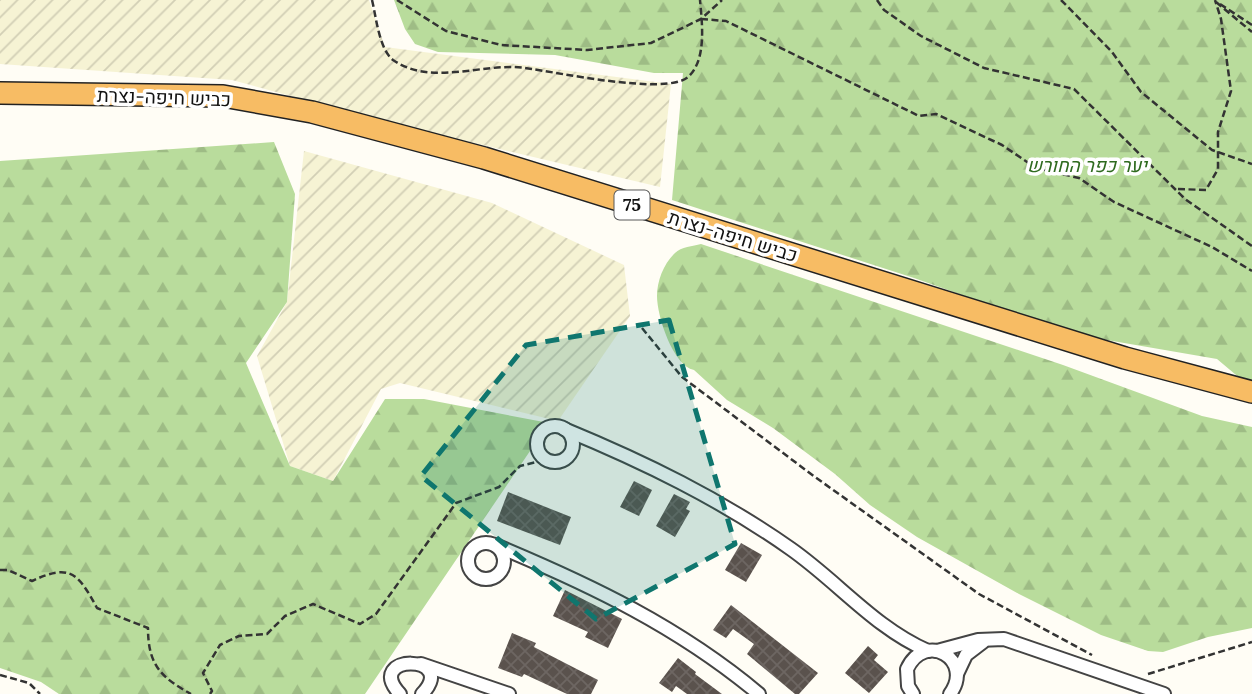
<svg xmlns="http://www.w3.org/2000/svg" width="1252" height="694" viewBox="0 0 1252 694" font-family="Lora,Heebo,serif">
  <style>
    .farmland { fill: url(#farmland-furrows) }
    .forest { fill: url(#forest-firs) }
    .building { fill: url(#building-cross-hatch) }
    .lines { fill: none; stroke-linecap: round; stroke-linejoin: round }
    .minor-casing { stroke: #444; stroke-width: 16 }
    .trunk-casing { stroke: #222; stroke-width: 24 }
    .path { stroke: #333; stroke-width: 2.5; stroke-dasharray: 7 3.5; stroke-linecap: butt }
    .minor { stroke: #fff; stroke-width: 12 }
    .trunk { stroke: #f7bc64; stroke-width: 21 }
    .marked { fill: #0f766e; fill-opacity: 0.2; stroke: #0f766e; stroke-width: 5; stroke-dasharray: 14 9; stroke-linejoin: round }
    .labels { text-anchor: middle; stroke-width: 7; stroke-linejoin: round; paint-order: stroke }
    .shield { fill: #fff; stroke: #585858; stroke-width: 2 }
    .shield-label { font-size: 18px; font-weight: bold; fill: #111 }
    .street-label { font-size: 19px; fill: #111; stroke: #fff }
    .park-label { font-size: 19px; font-style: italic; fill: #2f6b1f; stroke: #fff }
  </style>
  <defs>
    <pattern id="farmland-furrows" width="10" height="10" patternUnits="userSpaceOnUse" patternTransform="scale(1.75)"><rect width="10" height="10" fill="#f6f3d4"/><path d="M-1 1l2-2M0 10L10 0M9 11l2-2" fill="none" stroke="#d2cfb5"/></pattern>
    <pattern id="forest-firs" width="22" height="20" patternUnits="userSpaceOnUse" patternTransform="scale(1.75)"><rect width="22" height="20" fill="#b9dc9c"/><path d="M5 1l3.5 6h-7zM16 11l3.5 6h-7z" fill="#9ebc85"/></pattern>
    <pattern id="building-cross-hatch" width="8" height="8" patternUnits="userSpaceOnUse" patternTransform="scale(1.75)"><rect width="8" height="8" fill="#5a524d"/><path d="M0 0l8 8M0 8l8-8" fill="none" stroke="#6d6662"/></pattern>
  </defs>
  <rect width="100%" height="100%" fill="#fffdf5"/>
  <g class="farmland">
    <path d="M 0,0 L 369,0 L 385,47 L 671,84 L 660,187 L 382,121 L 232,80 L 0,64 Z"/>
    <path d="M 304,151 L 492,203 L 624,265 L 630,316 L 558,421 L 400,383 L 381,389 L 333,481 L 290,466 L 257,356 L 287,302 Z"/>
  </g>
  <g class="forest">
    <path d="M 394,0 L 1252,0 L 1252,382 L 1242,380 L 1217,359 L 1072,334 L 914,278 L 672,200 L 683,73 L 654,73 L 555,55 L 438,52 L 415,44 L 405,29 Z"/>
    <path d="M 274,142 L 295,194 L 287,302 L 246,363 L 290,466 L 333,481 L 385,399 L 424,399 L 549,423 L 365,694 L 59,694 L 41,682 L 0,668 L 0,161 Z"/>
    <path d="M 701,244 L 1063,365 L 1202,416 L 1252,427 L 1252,628 L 1208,637 L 1163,652 L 1148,651 L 1101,635 L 1019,594 L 917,537 L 870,505 L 835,474 L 773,428 L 727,400 L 694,370 C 673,366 657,316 657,296 C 657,281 664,263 675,253 C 681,247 693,246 701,244 Z"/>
  </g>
  <g class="building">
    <path d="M 634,481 L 652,490 L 639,516 L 620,507 Z"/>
    <path d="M 508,492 L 571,517 L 560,545 L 497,521 Z"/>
    <path d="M 674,494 L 690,502 L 686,509 L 690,511 L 675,537 L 656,526 Z"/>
    <path d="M 741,543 L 762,555 L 746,582 L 725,570 Z"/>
    <path d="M 565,590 L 622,619 L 608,648 L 585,637 L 588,632 L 553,616 Z"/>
    <path d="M 731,605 L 818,673 L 799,694 L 795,694 L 747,654 L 754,644 L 733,629 L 726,638 L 713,630 Z"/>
    <path d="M 512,633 L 536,643 L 534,647 L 598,680 L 591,694 L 567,694 L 524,674 L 522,677 L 498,668 Z"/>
    <path d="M 868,646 L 878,655 L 874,660 L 888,672 L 869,693 L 845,673 Z"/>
    <path d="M 678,658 L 696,672 L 695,674 L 722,694 L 687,694 L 676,686 L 672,692 L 659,683 Z"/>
  </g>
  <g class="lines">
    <g class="minor-casing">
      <g id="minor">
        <circle cx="555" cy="444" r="18"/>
        <path d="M 564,429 C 644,462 720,499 791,549 C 838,582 875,628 928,651"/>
        <circle cx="486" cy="561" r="18"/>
        <path d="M 495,545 C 591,585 679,627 759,694"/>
        <path d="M 937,651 L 978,640 L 1004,639 L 1164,694"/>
        <path d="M 421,664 L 509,694"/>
        <path d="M 957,674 L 966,655 L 983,642"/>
        <path d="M 400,694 C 362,653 460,654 422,694"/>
        <path d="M 913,694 L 908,686 L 907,669 C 925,630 975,660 950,694"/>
      </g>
    </g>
    <g class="trunk-casing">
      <path id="trunk" d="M 0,93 L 223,96 L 312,112 L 484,158 L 1125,358 L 1252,392"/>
    </g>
    <g class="path">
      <path d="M 372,0 C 376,16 379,49 393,60 C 432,87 483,62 525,68 C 557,72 666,96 688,77 C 707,60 702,23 700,0"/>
      <path d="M 397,0 L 446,31 L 501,45 L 587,50 L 651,43 L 701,19 L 722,0"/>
      <path d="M 877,0 L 884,10 L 921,36 L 984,68 L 1074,89 L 1185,199 L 1252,246"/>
      <path d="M 1061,0 L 1112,52 L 1141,92 L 1212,150 L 1252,164"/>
      <path d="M 1216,2 L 1252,32"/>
      <path d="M 1220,4 L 1252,25"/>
      <path d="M 701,19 L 726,21 L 919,116 L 936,114 L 1002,145 L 1036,168 L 1079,178 L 1114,202 L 1212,247 L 1252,271"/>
      <path d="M 1178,189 L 1206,190 L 1218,169 L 1218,132 L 1231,91 L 1221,19 L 1215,0"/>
      <path d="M 642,328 L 682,377 L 815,477 L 979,594 L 1092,655"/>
      <path d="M 0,570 L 8,570 L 32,581 C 70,563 78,573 97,608 L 148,628 C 148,664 160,677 191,694"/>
      <path d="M 1148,674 L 1252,642"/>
      <path d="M 0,675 L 29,683 L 40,694"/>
      <path d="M 210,694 L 212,691 L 203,673 L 220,645 L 239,636 L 267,634 L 285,616 L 313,604 L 360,624 L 376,614 L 456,503 L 499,487 L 520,466 L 545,460"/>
    </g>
    <use href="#minor" class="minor"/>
    <use href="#trunk" class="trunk"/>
  </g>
  <path class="marked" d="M 669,320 L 735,544 L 596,619 L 421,476 L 526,345 Z"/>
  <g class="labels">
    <rect class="shield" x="614.5" y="190.5" width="35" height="29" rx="5"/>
    <g class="shield-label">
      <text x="632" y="211">75</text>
    </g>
    <g class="street-label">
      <text transform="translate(164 97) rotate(2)" y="7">כביש חיפה-נצרת</text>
      <text transform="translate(733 236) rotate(17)" y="7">כביש חיפה-נצרת</text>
    </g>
    <g class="park-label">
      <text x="1087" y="172">יער כפר החורש</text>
    </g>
  </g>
</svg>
